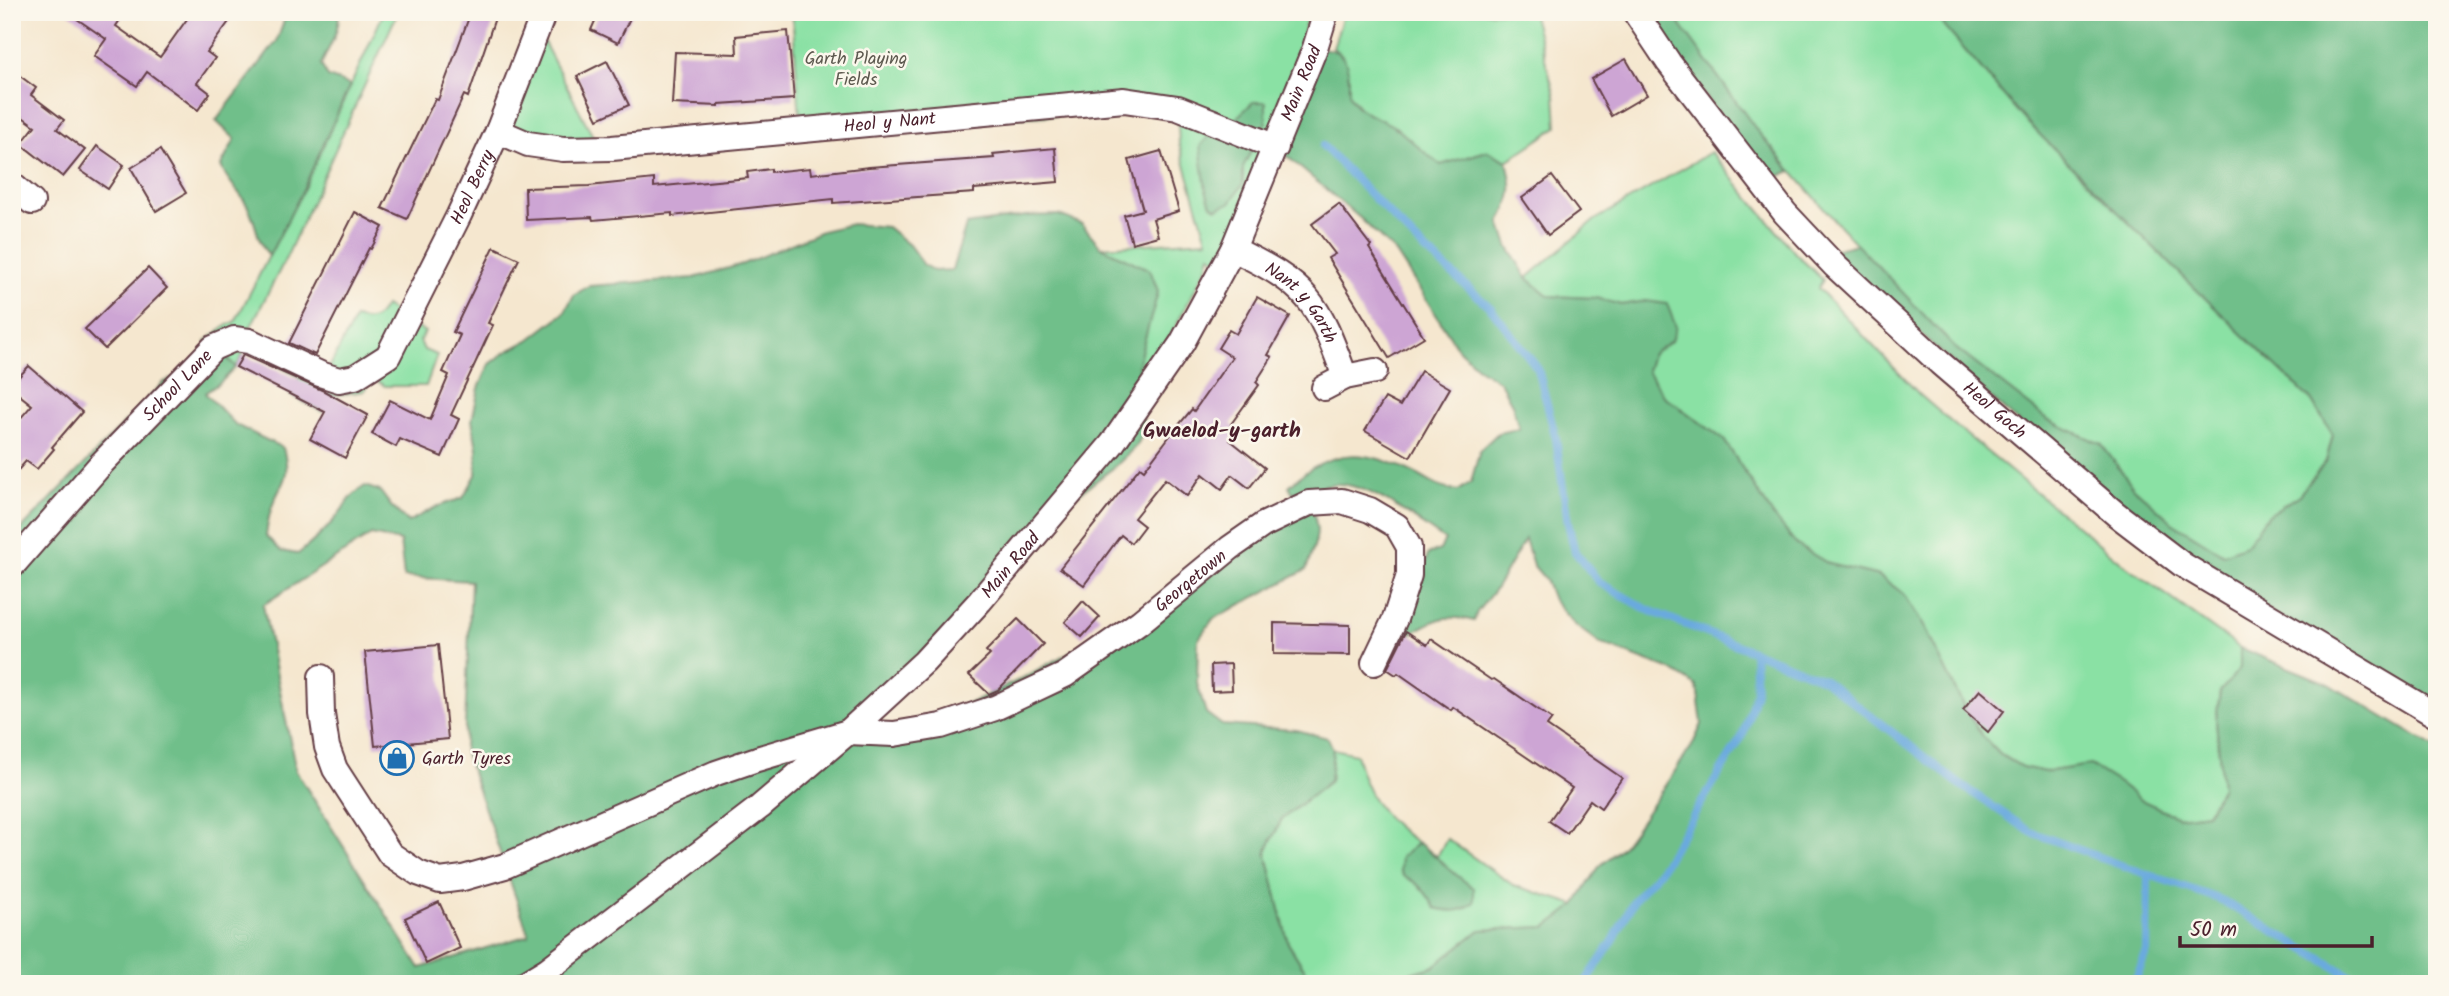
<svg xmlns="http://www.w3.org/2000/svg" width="2449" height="996" viewBox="0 0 2449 996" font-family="Kalam,sans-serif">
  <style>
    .green { fill: #8ae1a4; stroke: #6a8068; stroke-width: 2 }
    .forest { fill: #6fbf8a; stroke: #5c6f5a; stroke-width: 2; fill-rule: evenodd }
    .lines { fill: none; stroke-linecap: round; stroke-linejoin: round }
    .stream { stroke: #6baade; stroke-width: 8 }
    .building { fill: #cda5d4 }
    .minor-casing { stroke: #643d44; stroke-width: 28 }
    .minor { stroke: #fff; stroke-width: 24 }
    .labels { text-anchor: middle; stroke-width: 5; stroke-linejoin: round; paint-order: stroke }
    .park-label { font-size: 18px; fill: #5d594f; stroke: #fbf7ec }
    .street-label { font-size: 18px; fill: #4a1f2b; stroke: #fbf7ec }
    .poi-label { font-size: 18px; fill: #4a1f2b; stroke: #fbf7ec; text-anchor: start }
    .quarter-label { font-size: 21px; font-weight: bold; fill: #4a1f2b; stroke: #fbf7ec }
  </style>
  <rect width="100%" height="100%" fill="#fbf7ec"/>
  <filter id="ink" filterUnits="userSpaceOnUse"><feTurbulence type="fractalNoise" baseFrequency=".0143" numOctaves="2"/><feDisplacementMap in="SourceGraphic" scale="14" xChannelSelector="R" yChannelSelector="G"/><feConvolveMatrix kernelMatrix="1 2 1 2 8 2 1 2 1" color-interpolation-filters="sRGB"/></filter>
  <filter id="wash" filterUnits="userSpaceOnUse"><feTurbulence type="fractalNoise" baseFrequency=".00686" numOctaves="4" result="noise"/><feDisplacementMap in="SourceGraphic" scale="28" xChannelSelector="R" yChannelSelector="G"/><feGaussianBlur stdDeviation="1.57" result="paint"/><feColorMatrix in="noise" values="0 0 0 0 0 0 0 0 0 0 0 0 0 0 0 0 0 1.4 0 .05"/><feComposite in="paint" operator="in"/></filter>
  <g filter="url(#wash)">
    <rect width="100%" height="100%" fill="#f5e7cf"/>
    <g class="green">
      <path d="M 384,12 L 398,12 L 287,256 L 250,328 L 329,368 L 355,318 C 371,323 377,320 385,306 L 425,332 L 420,341 L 424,350 L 437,355 L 426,386 L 385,386 L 371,378 L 364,391 L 330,396 L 322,412 L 290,395 L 300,377 L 246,349 L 236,367 L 206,341 L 225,326 L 235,322 L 303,190 Z"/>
      <path d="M 792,12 L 1308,12 L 1298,55 L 1315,48 L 1224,266 L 1210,254 L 1207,267 L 1172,333 L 1139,383 L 1138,363 L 1158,291 L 1150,270 L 1101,247 L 1207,240 L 1179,144 L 1177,108 L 801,131 Z"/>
      <path d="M 1344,12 L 1532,12 L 1555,95 L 1557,127 L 1507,161 L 1486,151 L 1441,165 L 1421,152 L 1397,128 L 1362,111 L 1349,95 L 1349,76 L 1342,55 L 1333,48 Z"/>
      <path d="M 1671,12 L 1932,12 L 2025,120 L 2206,299 L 2311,400 L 2333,435 L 2326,461 L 2299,495 L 2268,515 L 2246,545 L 2223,554 L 2172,522 L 2134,488 L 2101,444 L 2048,420 L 1954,347 L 1837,223 L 1758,132 Z"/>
      <path d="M 537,29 L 599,148 L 498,131 Z"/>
      <path d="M 1711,152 L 1796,254 L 1823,280 L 1818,288 L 1920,395 L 1958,428 L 2125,565 L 2240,648 L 2240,668 L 2220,692 L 2216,720 L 2222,787 L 2207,813 L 2178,817 L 2141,800 L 2119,783 L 2090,765 L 2045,772 L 2022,767 L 1999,753 L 1982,736 L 1965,709 L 1925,628 L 1904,594 L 1879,576 L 1829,564 L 1797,545 L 1774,517 L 1724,440 L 1664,396 L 1647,371 L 1652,354 L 1671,341 L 1646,301 L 1621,305 L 1596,298 L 1549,296 L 1527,278 L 1595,220 Z"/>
      <path d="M 1333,749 L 1356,754 C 1370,810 1391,825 1437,856 L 1447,839 L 1513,885 L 1576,905 L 1546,927 L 1480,930 L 1433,967 L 1388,979 L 1370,977 L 1356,984 L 1322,984 L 1306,972 L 1288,943 L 1266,851 L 1282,819 L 1330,781 Z"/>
    </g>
    <g class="forest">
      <path d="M 287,12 L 338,12 C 342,28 327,50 321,65 L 328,77 L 350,85 L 303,190 L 269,256 C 255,237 258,227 249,209 C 242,193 227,182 221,166 L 235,139 L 216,121 L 277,41 Z"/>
      <path d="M 1643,12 L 1671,12 L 1758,132 L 1791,171 L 1768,181 Z"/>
      <path d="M 1932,12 L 2437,12 L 2437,712 L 2202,570 L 2084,482 L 1829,251 L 1857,244 L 1954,347 L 2048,420 L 2101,444 L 2134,488 L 2172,522 L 2223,554 L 2246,545 L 2268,515 L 2299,495 L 2326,462 L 2333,435 L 2311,400 L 2206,299 L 2025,120 Z"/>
      <path d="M 1315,48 C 1338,48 1348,55 1349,80 C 1349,85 1348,91 1350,96 C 1360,117 1383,117 1399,130 C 1413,142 1425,154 1441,165 L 1487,151 L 1507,161 C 1514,189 1513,196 1500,223 L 1509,248 L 1527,278 L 1549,296 L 1596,298 L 1621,305 L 1646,301 L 1667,304 L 1676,327 L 1671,341 L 1652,354 L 1647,371 L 1664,396 L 1724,440 L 1774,517 L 1797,545 L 1829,564 L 1879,576 L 1904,594 L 1925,628 L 1965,709 L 1982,735 L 1999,754 L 2022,767 L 2045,772 L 2090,765 L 2119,783 L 2141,800 L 2178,817 L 2207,813 L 2222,787 L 2216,720 L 2220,692 L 2240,668 L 2240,648 L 2329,684 L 2437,749 L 2437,984 L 1356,984 L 1370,977 L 1388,979 L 1433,967 L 1480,930 L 1546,927 L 1575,905 L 1599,867 L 1622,847 L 1636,828 L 1692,746 L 1702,724 L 1697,686 L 1671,670 L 1599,643 L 1574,624 L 1553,600 L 1545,579 L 1533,565 L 1525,539 L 1496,588 L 1477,612 L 1474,621 C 1445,614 1437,618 1412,633 L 1403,628 L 1417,591 L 1428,554 L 1440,550 L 1445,540 C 1417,521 1371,484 1337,484 C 1323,484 1307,490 1293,493 L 1289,486 C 1332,445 1368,449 1418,475 C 1435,484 1437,488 1458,491 L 1471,482 L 1480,450 L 1498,433 L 1519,429 L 1512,404 L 1500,382 L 1480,369 L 1459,350 L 1396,253 L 1361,219 L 1276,147 Z"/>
      <path d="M 1253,102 L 1266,102 L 1266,123 L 1243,167 L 1243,184 L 1230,203 L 1217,208 L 1211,205 L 1206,190 L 1200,146 L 1208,137 L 1226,128 Z"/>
      <path d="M 1059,215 L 1082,224 L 1101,247 L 1150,270 L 1158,292 L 1138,363 L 1140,405 L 1145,429 L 1137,445 L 1117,465 L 1059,509 L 850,731 L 897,727 L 949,713 L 1021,679 L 1092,640 L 1119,631 L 1309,503 C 1323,533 1316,540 1306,570 L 1213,619 L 1198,640 L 1197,683 L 1206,713 L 1222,725 L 1296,730 L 1328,738 L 1333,749 L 1330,781 L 1282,819 L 1266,851 L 1288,943 L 1306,972 L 1322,984 L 12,984 L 12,539 L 164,382 L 225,356 L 236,367 L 221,382 L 205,393 L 236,425 L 283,448 C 293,483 278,483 270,513 C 268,520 267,528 266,536 L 281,551 L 298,554 C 312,543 324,532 335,519 C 348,503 347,498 365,486 L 380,491 L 391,506 L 408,522 L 436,507 L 463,498 L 476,475 L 477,449 L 472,420 L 479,388 L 489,365 L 504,353 L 529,340 L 564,313 L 574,295 L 589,286 L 694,278 L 743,264 L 822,231 L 852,224 L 887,227 L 909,245 L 924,265 L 934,271 L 952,270 L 966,225 L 1026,216 ZM 371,535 L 400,541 L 404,577 L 471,581 L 464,750 L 529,935 L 420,968 L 296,771 L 263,605 Z"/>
      <path d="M 1418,843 C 1439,857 1453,875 1474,888 L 1474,902 C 1462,913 1451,912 1435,908 C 1427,893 1419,883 1403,876 L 1400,870 L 1401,857 Z"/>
    </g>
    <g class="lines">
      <g class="stream">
        <path d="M 1323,146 L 1421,246 L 1491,308 L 1538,369 L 1556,439 L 1568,523 L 1575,552 L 1600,583 L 1648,610 L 1823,679 L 1958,783 L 2031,832 L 2115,863 L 2219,899 L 2364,984"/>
        <path d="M 1584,984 L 1613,941 L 1634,900 L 1660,870 L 1743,735 L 1756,692 L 1754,652"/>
        <path d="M 2134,984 L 2147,951 L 2148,875"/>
      </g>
    </g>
    <g id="blocks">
      <g class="building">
        <path d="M 67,12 L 125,12 L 116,26 L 160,57 L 192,12 L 236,12 L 207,52 L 215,58 L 197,83 L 210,93 L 198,110 L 147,72 L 137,86 L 94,56 L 106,39 Z"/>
        <path d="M 471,12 L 497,12 L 468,97 L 464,95 L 407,219 L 382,208 L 435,99 L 438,100 Z"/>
        <path d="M 599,12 L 633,12 L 618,43 L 591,30 Z"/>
        <path d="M 788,31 L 794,99 L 719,104 L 719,106 L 672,104 L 675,52 L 737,54 L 736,36 Z"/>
        <path d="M 1626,59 L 1647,95 L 1611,116 L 1591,79 Z"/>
        <path d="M 607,61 L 629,105 L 598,119 L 577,76 Z"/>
        <path d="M 12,70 L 36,88 L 31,95 L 64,120 L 57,129 L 85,150 L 63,177 L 21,144 L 35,126 L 17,113 L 12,119 Z"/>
        <path d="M 97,146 L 124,165 L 108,189 L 80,170 Z"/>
        <path d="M 1055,148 L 1058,182 L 974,189 L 974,193 L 833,203 L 833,199 L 672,216 L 672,213 L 593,220 L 592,217 L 526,220 L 525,188 L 589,186 L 654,179 L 654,187 L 748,178 L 747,172 L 771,169 L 771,172 L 810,168 L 811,174 L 869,167 L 994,158 L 993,154 Z"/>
        <path d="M 160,150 L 186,193 L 156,211 L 131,168 Z"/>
        <path d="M 1161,151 L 1179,211 L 1153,219 L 1158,236 L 1132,243 L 1124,215 L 1143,210 L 1129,160 Z"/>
        <path d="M 1552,176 L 1579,212 L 1548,235 L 1522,198 Z"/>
        <path d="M 1339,204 L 1371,246 L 1369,248 L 1424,337 L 1389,358 L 1328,258 L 1335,254 L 1312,224 Z"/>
        <path d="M 355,212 L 383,227 L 371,249 L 369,248 L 315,355 L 289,343 Z"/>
        <path d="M 494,247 L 519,259 L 488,323 L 493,325 L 451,415 L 459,419 L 442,457 L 400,439 L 396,447 L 372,434 L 390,400 L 430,420 L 449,375 L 443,372 L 460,335 L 453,332 Z"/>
        <path d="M 148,268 L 167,288 L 105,349 L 85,329 Z"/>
        <path d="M 1257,297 L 1290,316 L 1268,355 L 1272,357 L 1256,382 L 1259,385 L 1231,424 L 1239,431 L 1230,440 L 1265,468 L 1249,488 L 1232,475 L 1222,489 L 1203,474 L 1187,496 L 1165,479 L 1134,518 L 1144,526 L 1131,543 L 1121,535 L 1084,585 L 1060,568 L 1140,467 L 1144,470 L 1172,433 L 1192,409 L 1194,411 L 1232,357 L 1218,348 L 1229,330 L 1236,334 Z"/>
        <path d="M 243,355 L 324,391 L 368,415 L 345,458 L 310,439 L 325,412 L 236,367 Z"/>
        <path d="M 29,366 L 82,412 L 52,447 L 54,449 L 37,469 L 26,461 L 12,477 L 12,428 L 32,405 L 12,389 L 12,384 Z"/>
        <path d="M 1421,371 L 1450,388 L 1410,457 L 1365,431 L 1385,398 L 1400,406 Z"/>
        <path d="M 1083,601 L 1100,617 L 1082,637 L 1065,622 Z"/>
        <path d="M 1018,619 L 1043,644 L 998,690 L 989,694 L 969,675 L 990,655 L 986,651 Z"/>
        <path d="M 1274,623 L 1350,625 L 1350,655 L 1274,654 Z"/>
        <path d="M 1406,631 L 1427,645 L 1431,639 L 1491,680 L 1494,679 L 1552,719 L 1547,726 L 1622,778 L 1601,808 L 1590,800 L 1567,833 L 1549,821 L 1572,788 L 1453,707 L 1451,710 L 1398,673 L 1396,675 L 1387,669 Z"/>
        <path d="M 438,645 L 448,739 L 375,746 L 365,652 Z"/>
        <path d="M 1231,664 L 1232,690 L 1212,691 L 1211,665 Z"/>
        <path d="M 1980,690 L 2004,711 L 1988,732 L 1963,710 Z"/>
        <path d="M 439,902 L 460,948 L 426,964 L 405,918 Z"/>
      </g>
    </g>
  </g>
  <g filter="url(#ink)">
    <use href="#blocks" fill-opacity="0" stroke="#643d44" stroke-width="2"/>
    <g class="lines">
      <g class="minor-casing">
        <g id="minor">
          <path id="s1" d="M 1635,12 L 1669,63 L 1785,213 L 1835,266 L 1940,363 L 2116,514 L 2183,565 L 2437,716"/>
          <path id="s2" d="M 498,131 L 528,144 L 563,149 L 612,148 L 1124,100 L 1178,108 L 1276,147"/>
          <path d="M 12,185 L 32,202"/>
          <path id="s3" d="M 1233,249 C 1309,286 1317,300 1345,377"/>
          <path d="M 1324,388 L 1345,377 L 1375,371"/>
          <path id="s4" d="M 12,566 L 102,463 L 213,348 L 234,339 L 249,341 L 320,374 L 339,380 L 355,377 L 388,356 L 459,215 L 498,131 L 544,12"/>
          <path id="s5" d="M 321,677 L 322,714 L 327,747 L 335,769 L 390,854 L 418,873 L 440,881 L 463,878 L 505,866 L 716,773 L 757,759 L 848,732 L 894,734 L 941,726 L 995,708 L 1065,675 L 1140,622 L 1230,548 L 1263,525 L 1309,503 L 1342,501 L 1370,510 L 1397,526 L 1409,547 L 1409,575 L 1395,619 L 1374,663"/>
          <path id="s6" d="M 524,984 L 547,970 L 760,807 L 848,732 L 924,662 L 980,601 L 1112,444 L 1182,343 L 1233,249 L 1315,48 L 1326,12"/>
        </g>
      </g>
      <use href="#minor" class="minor"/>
    </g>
  </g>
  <defs>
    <g id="shop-ring" transform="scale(1.75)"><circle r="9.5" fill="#fbf7ec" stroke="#1f6fb2" stroke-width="1.5"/><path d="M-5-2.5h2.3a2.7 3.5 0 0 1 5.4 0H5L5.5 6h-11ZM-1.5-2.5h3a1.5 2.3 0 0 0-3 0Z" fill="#1f6fb2"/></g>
  </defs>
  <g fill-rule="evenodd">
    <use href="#shop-ring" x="397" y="758"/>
  </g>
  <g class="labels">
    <g class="park-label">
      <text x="856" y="64">Garth Playing<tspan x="856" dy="21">Fields</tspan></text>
    </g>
    <g class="street-label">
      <text dy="6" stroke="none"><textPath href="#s6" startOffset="1211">Main Road</textPath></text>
      <text dy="6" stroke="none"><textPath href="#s2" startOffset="396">Heol y Nant</textPath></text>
      <text dy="6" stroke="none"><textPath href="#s4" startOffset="677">Heol Berry</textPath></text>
      <text dy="6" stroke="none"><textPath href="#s3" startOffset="89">Nant y Garth</textPath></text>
      <text dy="6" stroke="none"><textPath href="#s4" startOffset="245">School Lane</textPath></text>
      <text dy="6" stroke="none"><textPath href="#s1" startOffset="539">Heol Goch</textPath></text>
      <text dy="6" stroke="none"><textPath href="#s6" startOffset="644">Main Road</textPath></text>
      <text dy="6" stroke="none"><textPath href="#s5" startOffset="1073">Georgetown</textPath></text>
    </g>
    <g class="poi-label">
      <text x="422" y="764">Garth Tyres</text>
    </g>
    <g class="quarter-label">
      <text x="1222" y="437">Gwaelod-y-garth</text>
    </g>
  </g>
  <rect width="2449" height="996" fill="none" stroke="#fbf7ec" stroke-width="42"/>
  <path d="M2180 936v10h192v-10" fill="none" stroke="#4a1f2b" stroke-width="3.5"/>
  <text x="2190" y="936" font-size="21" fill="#4a1f2b" stroke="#fbf7ec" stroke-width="5" paint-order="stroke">50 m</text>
</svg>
